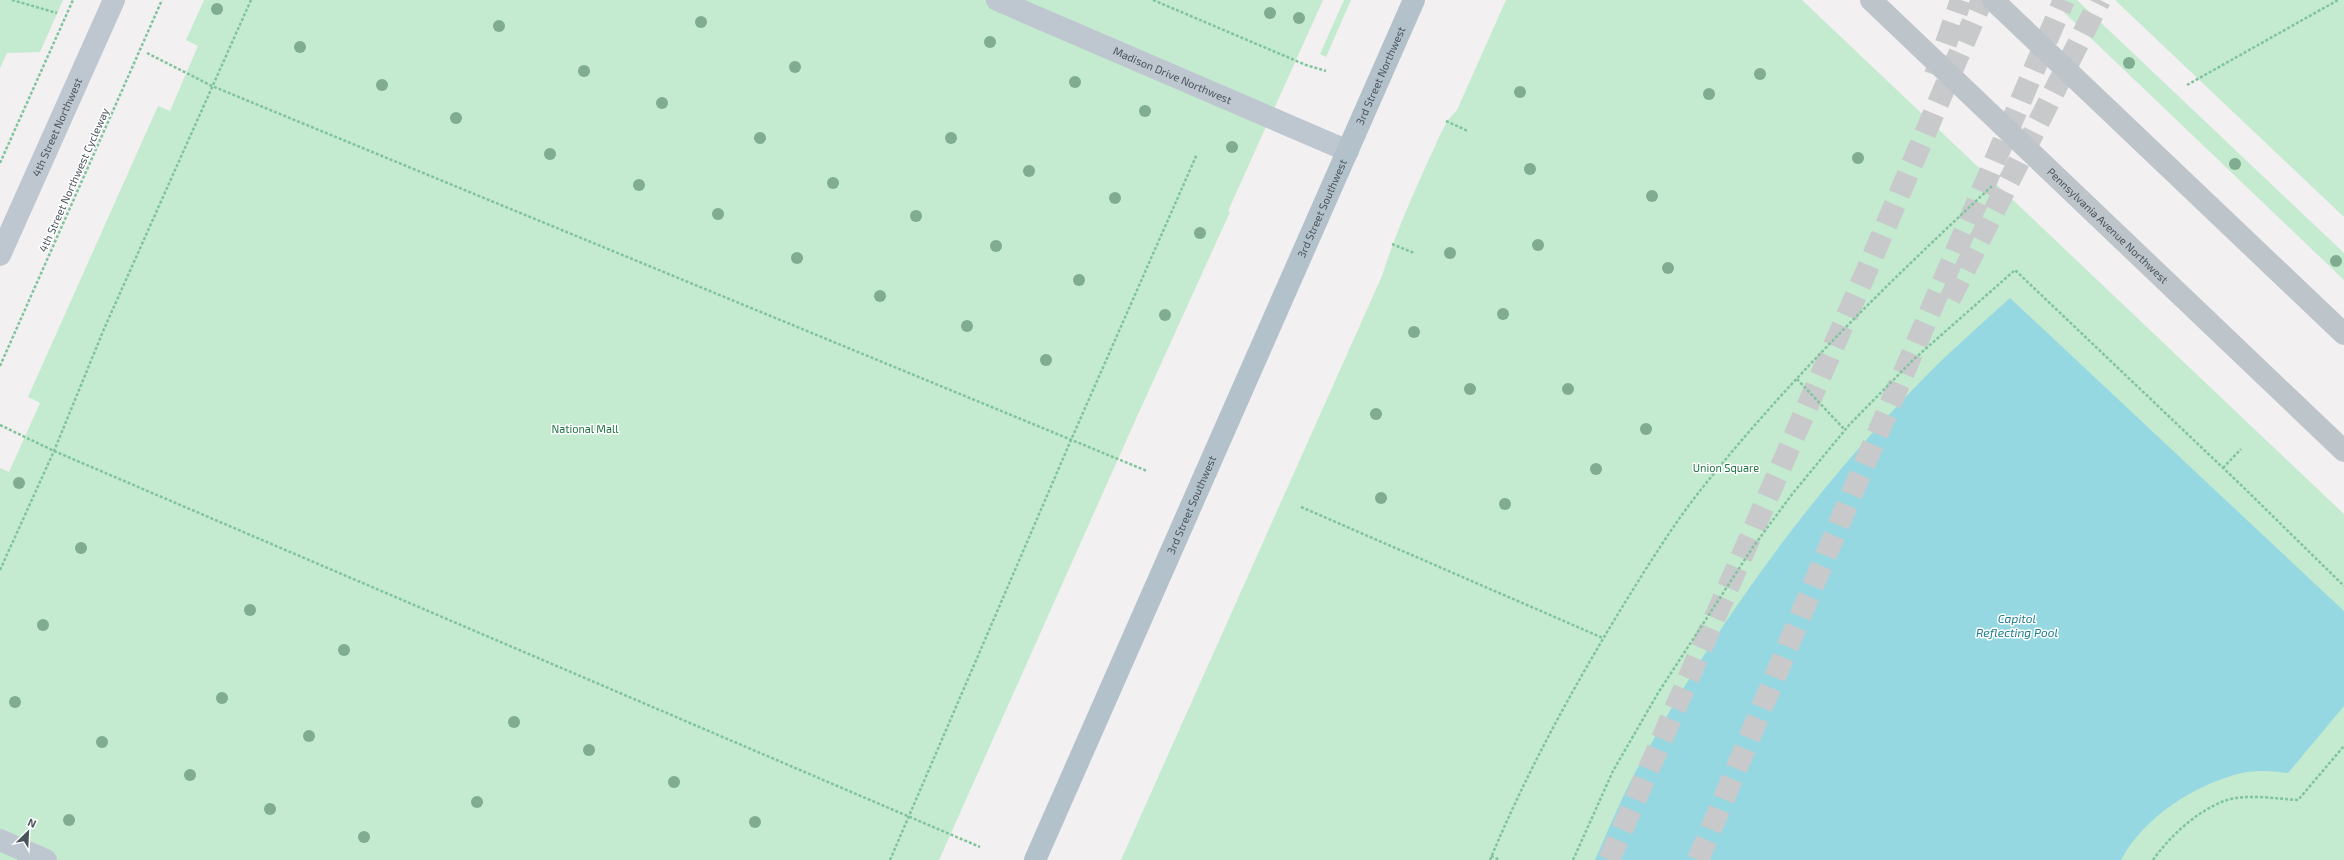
<svg xmlns="http://www.w3.org/2000/svg" width="2344" height="860" viewBox="0 0 2344 860" font-family="'Exo 2',sans-serif">
  <style>
    .green { fill: #c4ead0 }
    .water { fill: #96d8e2 }
    .lines { fill: none; stroke-linecap: round; stroke-linejoin: round }
    .highway-tunnel { stroke: #c8c9cb; stroke-width: 22; stroke-dasharray: 22 11; stroke-linecap: butt }
    .path { stroke: #80c49d; stroke-width: 2.5; stroke-dasharray: 3 2; stroke-linecap: butt }
    .street { stroke: #bdc5cb; stroke-width: 22 }
    .secondary { stroke: #bec7cf; stroke-width: 22 }
    .primary { stroke: #b3c1cb; stroke-width: 22 }
    .tree { fill: #80ac92 }
    .labels { text-anchor: middle; stroke-width: 3; stroke-linejoin: round; paint-order: stroke }
    .street-label { font-size: 11px; fill: #4a545b; stroke: #fff }
    .park-label { font-size: 11px; fill: #227545; stroke: #fff }
    .water-label { font-size: 12px; font-style: italic; fill: #1c7e8d; stroke: #fff }
  </style>
  <rect width="100%" height="100%" fill="#f2f0f0"/>
  <g class="green">
    <path d="M 0,0 L 63,0 L 40,52 L 7,53 L 0,68 Z"/>
    <path d="M 204,0 L 1323,0 L 1228,211 L 1230,212 L 1135,421 L 939,860 L 0,860 L 0,468 L 9,472 L 40,403 L 28,397 L 158,106 L 170,111 L 198,46 L 186,40 Z"/>
    <path d="M 1344,0 L 1351,0 L 1326,57 L 1320,54 Z"/>
    <path d="M 1506,0 L 1802,0 L 2344,514 L 2344,860 L 1121,860 L 1382,276 C 1395,235 1412,196 1430,157 C 1439,139 1442,125 1457,110 Z"/>
    <path d="M 2051,0 L 2077,0 L 2344,253 L 2344,280 Z"/>
    <path d="M 2115,0 L 2344,0 L 2344,217 Z"/>
  </g>
  <path class="water" d="M 2010,298 L 2344,611 L 2344,706 L 2288,773 C 2273,771 2257,770 2242,773 C 2195,784 2144,817 2121,860 L 1595,860 C 1608,831 1620,801 1635,773 C 1716,622 1820,480 1942,360 C 1964,339 1987,319 2010,298 Z"/>
  <g class="lines">
    <g class="highway-tunnel">
      <path d="M 1935,75 L 1961,0"/>
      <path d="M 1950,299 L 2100,0"/>
      <path d="M 1609,860 L 1870,263 L 1982,0"/>
      <path d="M 1698,860 L 1847,505 L 2064,0"/>
    </g>
    <g class="path">
      <path d="M 12,0 L 57,13"/>
      <path d="M 1153,0 L 1306,65 L 1326,71"/>
      <path d="M 147,53 L 212,86 L 1147,471"/>
      <path d="M 2187,85 L 2338,0"/>
      <path d="M 1446,121 L 1468,131"/>
      <path d="M 0,163 L 73,0"/>
      <path d="M 1392,244 L 1414,253"/>
      <path d="M 0,366 L 162,0"/>
      <path d="M 1797,379 L 1845,430"/>
      <path d="M 0,425 L 54,451 L 980,847"/>
      <path d="M 2223,468 L 2241,449"/>
      <path d="M 1301,507 L 1603,638"/>
      <path d="M 0,570 L 54,451 L 104,329 L 251,0"/>
      <path d="M 1491,856 L 1500,860"/>
      <path d="M 890,860 L 1071,440 L 1197,154"/>
      <path d="M 1490,860 C 1527,771 1574,686 1624,604 C 1649,564 1674,523 1703,487 C 1790,378 1890,281 1992,186"/>
      <path d="M 1573,860 L 1613,771 L 1658,693 L 1753,547 L 1793,493 L 1850,424 L 1913,360 L 2015,270 L 2241,485 L 2344,586"/>
      <path d="M 2153,860 C 2170,836 2196,812 2224,801 C 2245,793 2277,799 2298,800 L 2344,746"/>
    </g>
    <g class="street">
      <path id="s1" d="M 1871,0 L 2344,451"/>
      <path d="M 1993,0 L 2344,334"/>
    </g>
    <g class="secondary">
      <path id="s2" d="M 997,0 L 1348,151"/>
      <path id="s3" d="M 0,255 L 114,0"/>
      <path d="M 0,840 L 46,860"/>
    </g>
    <path class="primary" id="s4" d="M 1035,860 L 1414,0"/>
  </g>
  <g class="tree">
    <circle cx="217" cy="9" r="6"/>
    <circle cx="1270" cy="13" r="6"/>
    <circle cx="1299" cy="18" r="6"/>
    <circle cx="701" cy="22" r="6"/>
    <circle cx="499" cy="26" r="6"/>
    <circle cx="990" cy="42" r="6"/>
    <circle cx="300" cy="47" r="6"/>
    <circle cx="2129" cy="63" r="6"/>
    <circle cx="795" cy="67" r="6"/>
    <circle cx="584" cy="71" r="6"/>
    <circle cx="1760" cy="74" r="6"/>
    <circle cx="1075" cy="82" r="6"/>
    <circle cx="382" cy="85" r="6"/>
    <circle cx="1520" cy="92" r="6"/>
    <circle cx="1709" cy="94" r="6"/>
    <circle cx="662" cy="103" r="6"/>
    <circle cx="1145" cy="111" r="6"/>
    <circle cx="456" cy="118" r="6"/>
    <circle cx="760" cy="138" r="6"/>
    <circle cx="951" cy="138" r="6"/>
    <circle cx="1232" cy="147" r="6"/>
    <circle cx="550" cy="154" r="6"/>
    <circle cx="1858" cy="158" r="6"/>
    <circle cx="2235" cy="164" r="6"/>
    <circle cx="1530" cy="169" r="6"/>
    <circle cx="1029" cy="171" r="6"/>
    <circle cx="833" cy="183" r="6"/>
    <circle cx="639" cy="185" r="6"/>
    <circle cx="1652" cy="196" r="6"/>
    <circle cx="1115" cy="198" r="6"/>
    <circle cx="718" cy="214" r="6"/>
    <circle cx="916" cy="216" r="6"/>
    <circle cx="1200" cy="233" r="6"/>
    <circle cx="1538" cy="245" r="6"/>
    <circle cx="996" cy="246" r="6"/>
    <circle cx="1450" cy="253" r="6"/>
    <circle cx="797" cy="258" r="6"/>
    <circle cx="2336" cy="261" r="6"/>
    <circle cx="1668" cy="268" r="6"/>
    <circle cx="1079" cy="280" r="6"/>
    <circle cx="880" cy="296" r="6"/>
    <circle cx="1503" cy="314" r="6"/>
    <circle cx="1165" cy="315" r="6"/>
    <circle cx="967" cy="326" r="6"/>
    <circle cx="1414" cy="332" r="6"/>
    <circle cx="1046" cy="360" r="6"/>
    <circle cx="1470" cy="389" r="6"/>
    <circle cx="1568" cy="389" r="6"/>
    <circle cx="1376" cy="414" r="6"/>
    <circle cx="1646" cy="429" r="6"/>
    <circle cx="1596" cy="469" r="6"/>
    <circle cx="19" cy="483" r="6"/>
    <circle cx="1381" cy="498" r="6"/>
    <circle cx="1505" cy="504" r="6"/>
    <circle cx="81" cy="548" r="6"/>
    <circle cx="250" cy="610" r="6"/>
    <circle cx="43" cy="625" r="6"/>
    <circle cx="344" cy="650" r="6"/>
    <circle cx="222" cy="698" r="6"/>
    <circle cx="15" cy="702" r="6"/>
    <circle cx="514" cy="722" r="6"/>
    <circle cx="309" cy="736" r="6"/>
    <circle cx="102" cy="742" r="6"/>
    <circle cx="589" cy="750" r="6"/>
    <circle cx="190" cy="775" r="6"/>
    <circle cx="674" cy="782" r="6"/>
    <circle cx="477" cy="802" r="6"/>
    <circle cx="270" cy="809" r="6"/>
    <circle cx="69" cy="820" r="6"/>
    <circle cx="755" cy="822" r="6"/>
    <circle cx="364" cy="837" r="6"/>
  </g>
  <g class="labels">
    <g class="street-label">
      <text dy="4" stroke="none"><textPath href="#s2" startOffset="191">Madison Drive Northwest</textPath></text>
      <text dy="4" stroke="none"><textPath href="#s4" startOffset="857">3rd Street Northwest</textPath></text>
      <text dy="4" stroke="none"><textPath href="#s3" startOffset="140">4th Street Northwest</textPath></text>
      <text transform="translate(74 180) rotate(-66)" y="4">4th Street Northwest Cycleway</text>
      <text dy="4" stroke="none"><textPath href="#s4" startOffset="712">3rd Street Southwest</textPath></text>
      <text dy="4" stroke="none"><textPath href="#s1" startOffset="327">Pennsylvania Avenue Northwest</textPath></text>
      <text dy="4" stroke="none"><textPath href="#s4" startOffset="388">3rd Street Southwest</textPath></text>
    </g>
    <g class="park-label">
      <text x="585" y="433">National Mall</text>
      <text x="1726" y="472">Union Square</text>
    </g>
    <g class="water-label">
      <text x="2017" y="623">Capitol<tspan x="2017" dy="14">Reflecting Pool</tspan></text>
    </g>
  </g>
  <g transform="translate(28 832) rotate(24)" stroke="#ffffff" stroke-width="3" paint-order="stroke">
  <path d="M0-3L7 15L0 10L-7 15Z" fill="#4a545b"/>
  <text y="-6" font-size="11" font-weight="bold" text-anchor="middle" fill="#4a545b">N</text>
  </g>
</svg>
